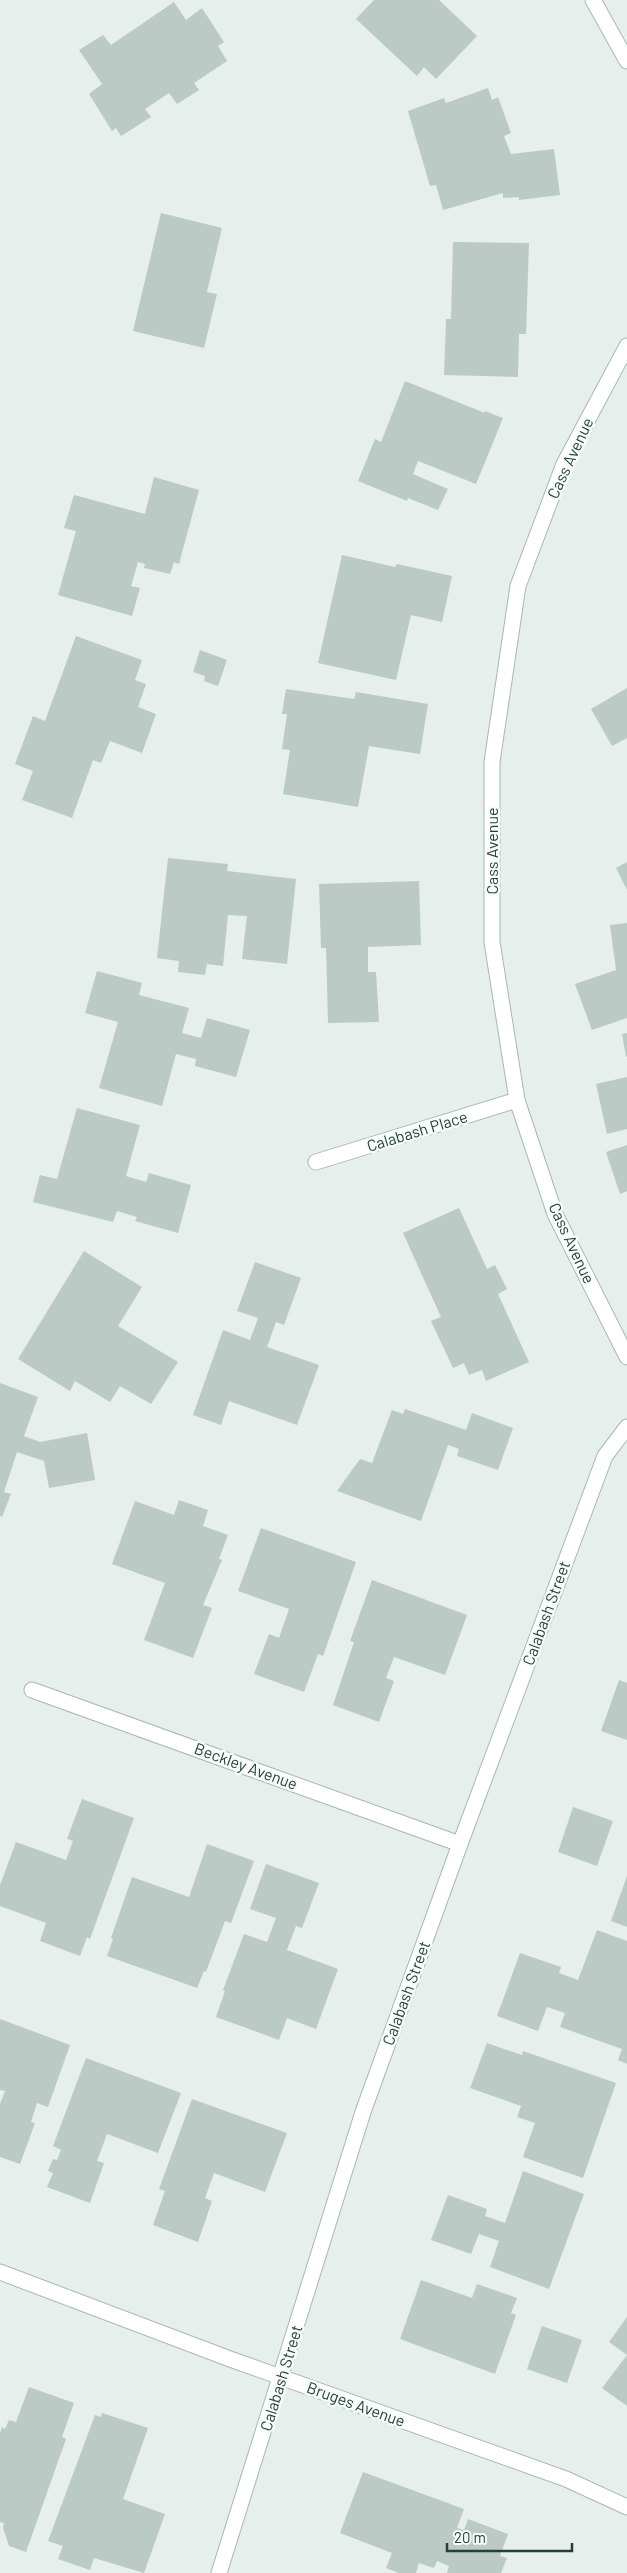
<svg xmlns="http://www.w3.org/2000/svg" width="627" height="2573" viewBox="0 0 627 2573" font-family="Barlow,sans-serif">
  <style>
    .building { fill: #bbcac4 }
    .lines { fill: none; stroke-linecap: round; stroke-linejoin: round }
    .minor-casing { stroke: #a8b8b2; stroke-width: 17 }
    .minor { stroke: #fff; stroke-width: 15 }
    .labels { text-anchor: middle; stroke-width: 5; stroke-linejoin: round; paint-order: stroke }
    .street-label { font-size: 16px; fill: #24423a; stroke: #f7fbf9 }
  </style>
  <rect width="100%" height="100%" fill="#e6efeb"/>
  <g class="building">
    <path d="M 374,0 L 439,0 L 477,36 L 436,79 L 424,67 L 417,76 L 356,19 Z"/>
    <path d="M 174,2 L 186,20 L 202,8 L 224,42 L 218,46 L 227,61 L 194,83 L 199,90 L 177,104 L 169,93 L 145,109 L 151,117 L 121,136 L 116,128 L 112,131 L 89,94 L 102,84 L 79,50 L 103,35 L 111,45 Z"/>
    <path d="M 488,88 L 492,100 L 498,97 L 511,133 L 504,136 L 511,154 L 554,149 L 560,195 L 519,200 L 519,197 L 503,198 L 503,193 L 443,210 L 436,185 L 430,186 L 408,111 L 444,98 L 446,103 Z"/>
    <path d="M 161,213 L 222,228 L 207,292 L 217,294 L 204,348 L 133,331 Z"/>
    <path d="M 453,242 L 529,243 L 526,334 L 519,334 L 518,377 L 444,375 L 446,319 L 451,319 Z"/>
    <path d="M 405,381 L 485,413 L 485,411 L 503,418 L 476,484 L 418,461 L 413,474 L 448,489 L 438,510 L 408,498 L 407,501 L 358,481 L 375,439 L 381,442 Z"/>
    <path d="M 154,477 L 199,490 L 179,564 L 174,562 L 170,574 L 144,568 L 145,564 L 138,562 L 131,586 L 140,588 L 132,616 L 58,595 L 76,531 L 64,528 L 74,495 L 145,514 Z"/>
    <path d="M 342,555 L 395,567 L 397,564 L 452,576 L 442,622 L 411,615 L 396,680 L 318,663 Z"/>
    <path d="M 76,636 L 142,660 L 135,680 L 146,684 L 138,707 L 156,714 L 142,753 L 110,741 L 101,763 L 93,760 L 72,818 L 22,800 L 33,771 L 15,764 L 33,716 L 45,721 Z"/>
    <path d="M 200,650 L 227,660 L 218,686 L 204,681 L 205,676 L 193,672 Z"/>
    <path d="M 627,688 L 627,738 L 612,746 L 591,709 Z"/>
    <path d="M 286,689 L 354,699 L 356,692 L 428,704 L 420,754 L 369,746 L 358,807 L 283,794 L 290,750 L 282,749 L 287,714 L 282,714 Z"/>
    <path d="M 168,858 L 228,864 L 227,871 L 296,879 L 287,964 L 242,959 L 247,916 L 228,915 L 223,966 L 207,964 L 205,975 L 178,972 L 179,961 L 157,958 Z"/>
    <path d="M 627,862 L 627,890 L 616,868 Z"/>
    <path d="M 419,881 L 421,945 L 368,947 L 368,972 L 376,972 L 379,1022 L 328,1023 L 326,948 L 321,948 L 319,884 Z"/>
    <path d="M 627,923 L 627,1018 L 592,1030 L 575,984 L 616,970 L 610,925 Z"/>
    <path d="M 97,971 L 142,983 L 139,995 L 189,1008 L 182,1033 L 201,1038 L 207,1018 L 250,1030 L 236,1077 L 195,1066 L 196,1059 L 176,1054 L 162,1106 L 99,1088 L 118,1022 L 85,1013 Z"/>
    <path d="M 627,1033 L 627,1056 L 626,1057 L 622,1034 Z"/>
    <path d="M 627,1077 L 627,1129 L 607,1134 L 596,1084 Z"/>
    <path d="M 77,1108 L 140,1125 L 126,1176 L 146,1182 L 149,1173 L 191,1185 L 178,1233 L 135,1221 L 137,1217 L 117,1211 L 113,1222 L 33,1202 L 40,1175 L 57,1179 Z"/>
    <path d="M 627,1145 L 627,1191 L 620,1194 L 606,1152 Z"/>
    <path d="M 459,1208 L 487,1269 L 495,1265 L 507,1289 L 498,1294 L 529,1362 L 486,1381 L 482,1370 L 469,1375 L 464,1363 L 453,1368 L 431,1321 L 441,1317 L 403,1233 Z"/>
    <path d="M 84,1251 L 142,1287 L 118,1326 L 178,1362 L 151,1404 L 120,1386 L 110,1402 L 75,1381 L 70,1391 L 18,1359 Z"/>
    <path d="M 255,1262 L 301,1278 L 284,1325 L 276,1322 L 267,1347 L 319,1365 L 297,1425 L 229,1401 L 221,1425 L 193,1415 L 223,1330 L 250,1340 L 258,1318 L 237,1311 Z"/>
    <path d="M 0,1383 L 38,1397 L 24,1436 L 40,1442 L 87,1433 L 95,1480 L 49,1488 L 44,1461 L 17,1452 L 4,1492 L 11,1494 L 2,1517 L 0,1516 Z"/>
    <path d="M 405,1409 L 466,1430 L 472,1413 L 513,1428 L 498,1470 L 457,1456 L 459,1449 L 448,1445 L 421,1521 L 337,1491 L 360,1459 L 372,1463 L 392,1410 L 403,1414 Z"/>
    <path d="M 179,1500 L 208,1510 L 203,1526 L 228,1535 L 219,1559 L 222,1560 L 203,1605 L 212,1608 L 193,1658 L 144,1640 L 165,1583 L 112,1564 L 135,1501 L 174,1515 Z"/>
    <path d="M 261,1528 L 356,1562 L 323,1656 L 318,1654 L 304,1692 L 254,1674 L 269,1634 L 279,1638 L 289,1609 L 238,1591 Z"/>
    <path d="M 372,1580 L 467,1615 L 445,1675 L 394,1657 L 386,1678 L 394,1681 L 379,1722 L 333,1705 L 354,1642 L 350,1641 Z"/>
    <path d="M 619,1680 L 627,1683 L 627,1740 L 601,1731 Z"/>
    <path d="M 82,1799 L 134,1818 L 90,1939 L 87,1937 L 80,1956 L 40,1941 L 46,1923 L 0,1906 L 0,1885 L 16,1842 L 66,1860 L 73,1841 L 67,1839 Z"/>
    <path d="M 573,1807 L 613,1821 L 597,1866 L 558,1852 Z"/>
    <path d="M 207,1844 L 254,1861 L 231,1923 L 225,1921 L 206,1972 L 204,1971 L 197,1988 L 107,1956 L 113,1939 L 111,1938 L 132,1877 L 189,1897 Z"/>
    <path d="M 266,1864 L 319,1883 L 302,1928 L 296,1926 L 287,1950 L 338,1969 L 316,2029 L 287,2018 L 279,2040 L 216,2017 L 225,1991 L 223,1990 L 244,1934 L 267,1942 L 276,1918 L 250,1909 Z"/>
    <path d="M 627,1876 L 627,1927 L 611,1921 Z"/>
    <path d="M 597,1930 L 627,1941 L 627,2064 L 618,2060 L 622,2049 L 560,2027 L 565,2013 L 547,2007 L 538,2031 L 497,2016 L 520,1953 L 561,1967 L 559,1973 L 578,1980 Z"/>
    <path d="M 0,2019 L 70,2045 L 48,2107 L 37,2103 L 31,2122 L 35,2123 L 20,2164 L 0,2157 L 0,2104 L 5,2091 L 0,2090 Z"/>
    <path d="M 487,2043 L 522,2055 L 523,2051 L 616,2083 L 583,2178 L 523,2157 L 535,2123 L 517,2117 L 521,2106 L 470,2088 Z"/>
    <path d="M 86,2058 L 181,2093 L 158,2153 L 107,2134 L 97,2161 L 104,2163 L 90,2203 L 47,2187 L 53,2173 L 48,2171 L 53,2159 L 57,2160 L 61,2150 L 53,2146 Z"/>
    <path d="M 192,2099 L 287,2133 L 265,2192 L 214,2173 L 205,2198 L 212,2201 L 198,2242 L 153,2225 L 165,2191 L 159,2189 Z"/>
    <path d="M 523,2171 L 584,2194 L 549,2289 L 490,2267 L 499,2241 L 479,2234 L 471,2254 L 431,2240 L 448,2195 L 487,2209 L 485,2216 L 505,2223 Z"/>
    <path d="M 421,2280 L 472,2298 L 477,2284 L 517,2298 L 511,2313 L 516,2315 L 495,2374 L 400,2339 Z"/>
    <path d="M 627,2317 L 627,2406 L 602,2388 L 627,2355 L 609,2342 Z"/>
    <path d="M 542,2326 L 582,2340 L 567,2383 L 527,2369 Z"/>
    <path d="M 29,2387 L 74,2403 L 62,2437 L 66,2439 L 26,2552 L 9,2546 L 3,2528 L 4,2523 L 0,2522 L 0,2433 L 2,2427 L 5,2429 L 9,2420 L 16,2422 Z"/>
    <path d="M 102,2413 L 148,2428 L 123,2499 L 165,2514 L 144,2573 L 94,2558 L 90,2570 L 58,2559 L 63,2546 L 48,2541 L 95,2415 L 101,2417 Z"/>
    <path d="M 363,2472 L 464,2509 L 457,2528 L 464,2530 L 468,2519 L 508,2534 L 500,2556 L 507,2558 L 501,2573 L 447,2573 L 449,2566 L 437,2561 L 434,2568 L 419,2563 L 416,2573 L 399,2573 L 386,2568 L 392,2553 L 340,2533 Z"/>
  </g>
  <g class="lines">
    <g class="minor-casing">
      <g id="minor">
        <path d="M 593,0 L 627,61"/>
        <path d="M 627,346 L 564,464 L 518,586 L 492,762 L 492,942 L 517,1100 L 555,1214 L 627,1357"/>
        <path d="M 316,1162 L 517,1100"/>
        <path d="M 32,1690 L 460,1844"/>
        <path d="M 0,2272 L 230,2359 L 566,2479 L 627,2507"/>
        <path d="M 219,2573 L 363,2112 L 460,1844 L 605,1456 L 627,1427"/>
      </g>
    </g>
    <use href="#minor" class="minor"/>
  </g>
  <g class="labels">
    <g class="street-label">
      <text transform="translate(570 458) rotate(-65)" y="6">Cass Avenue</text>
      <text transform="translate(492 851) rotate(-90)" y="6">Cass Avenue</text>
      <text transform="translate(417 1131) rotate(-17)" y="6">Calabash Place</text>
      <text transform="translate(572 1243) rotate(65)" y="6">Cass Avenue</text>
      <text transform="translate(546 1613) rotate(-70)" y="6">Calabash Street</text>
      <text transform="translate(246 1766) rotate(20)" y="6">Beckley Avenue</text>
      <text transform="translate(406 1993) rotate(-70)" y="6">Calabash Street</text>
      <text transform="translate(281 2378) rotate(-73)" y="6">Calabash Street</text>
      <text transform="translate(356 2404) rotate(20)" y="6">Bruges Avenue</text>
    </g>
  </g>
  <path d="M447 2543v8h125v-8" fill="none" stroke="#24423a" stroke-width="2.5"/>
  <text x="454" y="2543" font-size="15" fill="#24423a" stroke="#f7fbf9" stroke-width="4" paint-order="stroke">20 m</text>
</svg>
